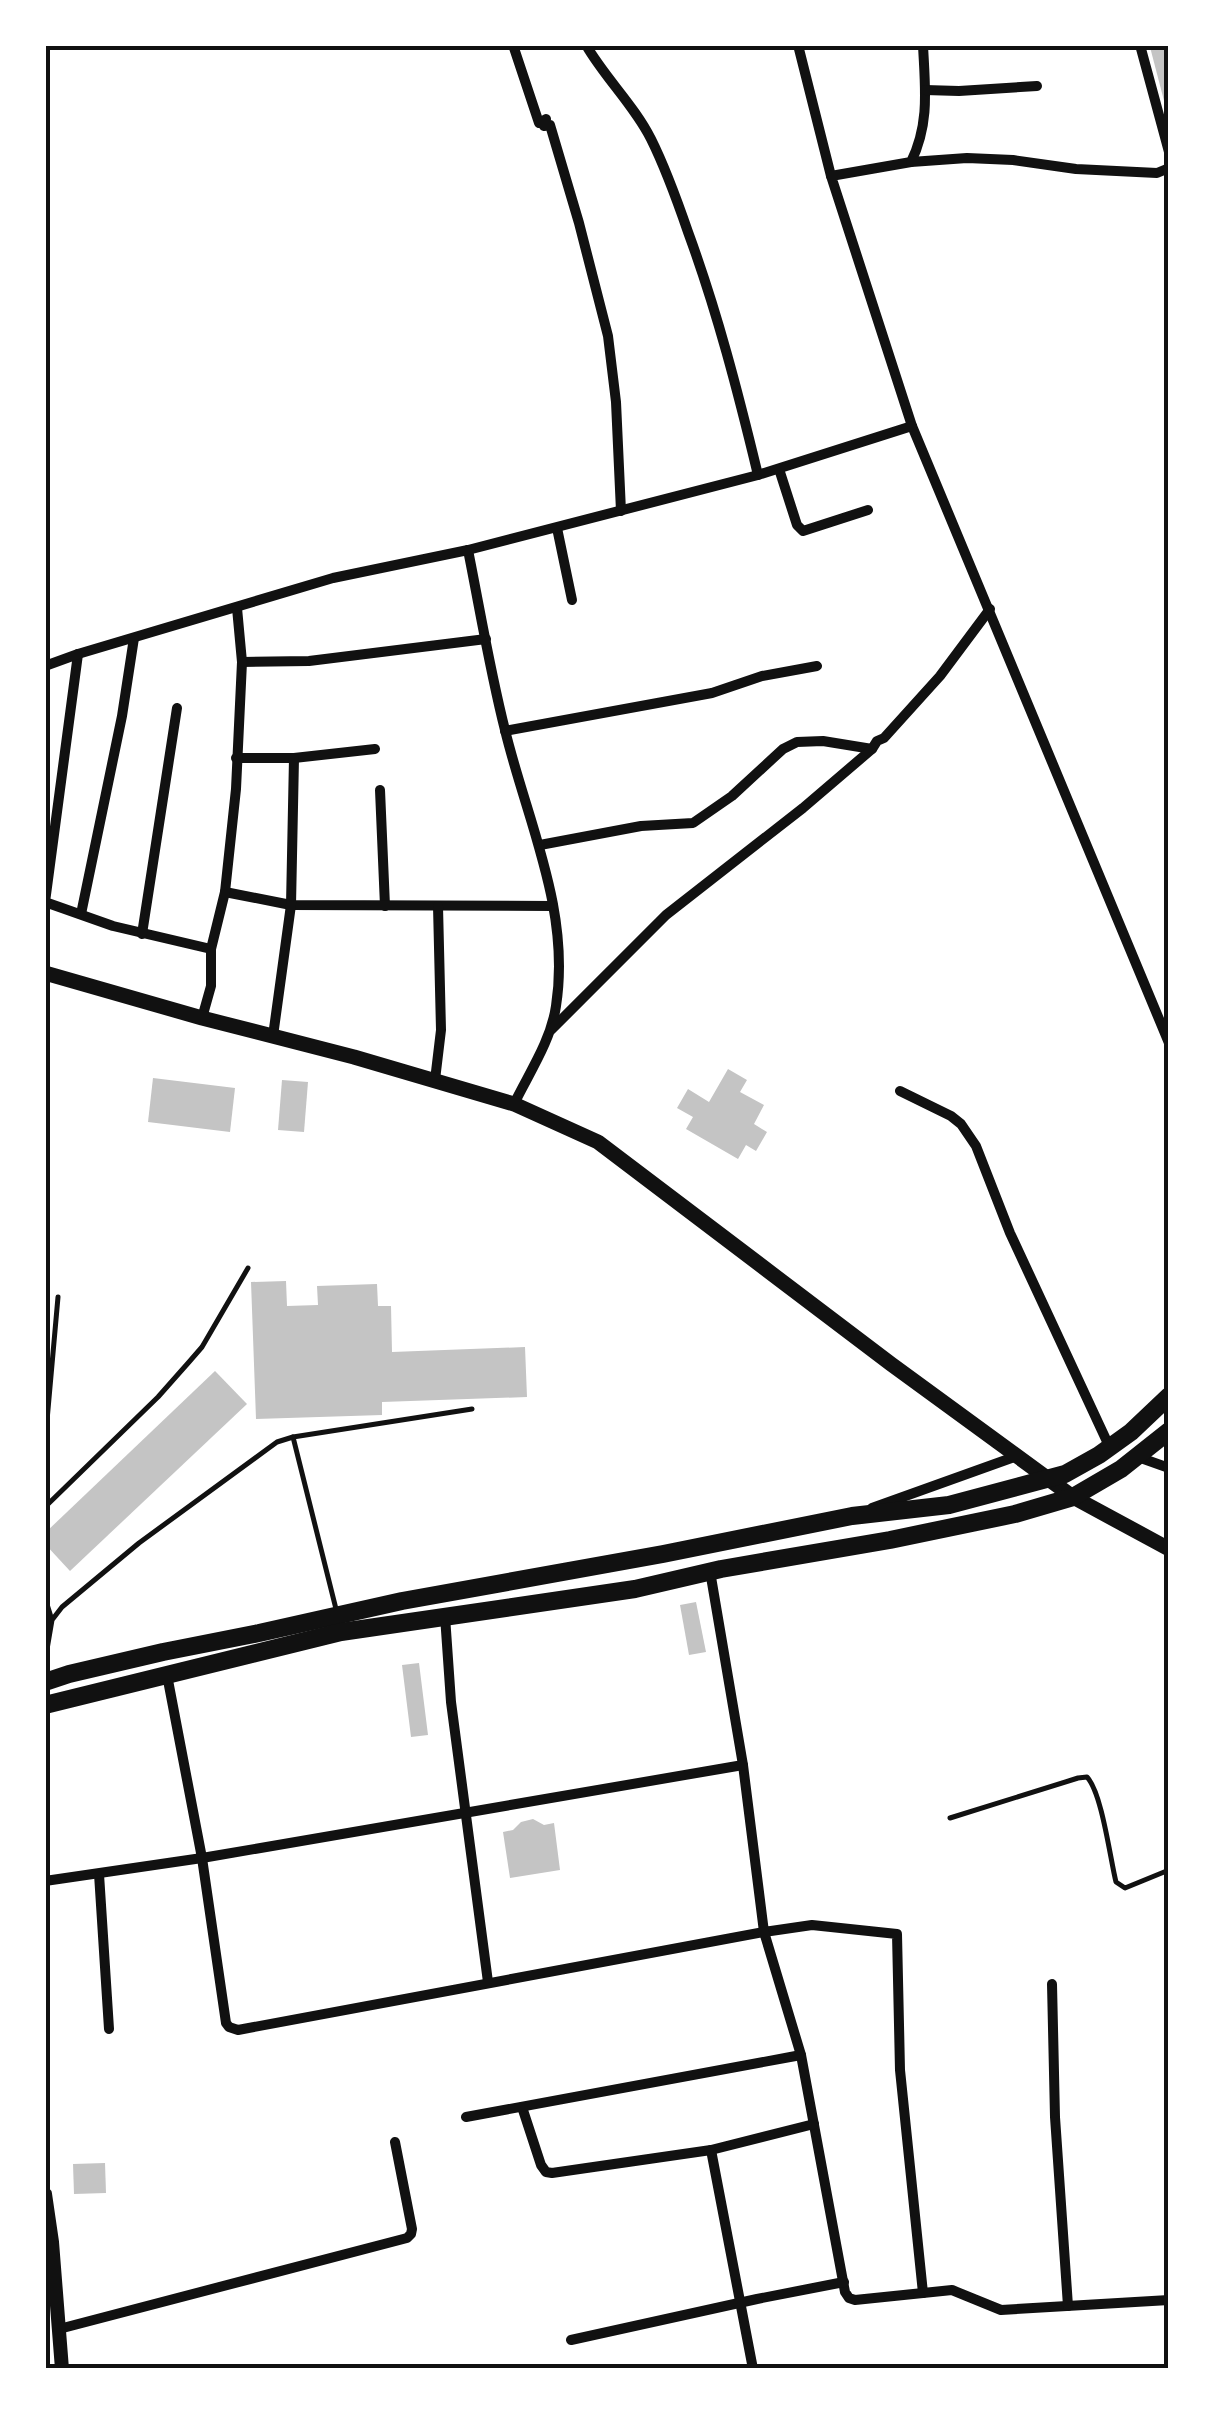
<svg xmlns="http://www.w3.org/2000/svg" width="1214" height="2414" viewBox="0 0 1214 2414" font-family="'Asap Condensed',sans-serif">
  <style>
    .building { fill: #c4c4c4 }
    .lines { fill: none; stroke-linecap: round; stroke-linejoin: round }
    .service { stroke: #111; stroke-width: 5 }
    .minor { stroke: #111; stroke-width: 10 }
    .tertiary { stroke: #111; stroke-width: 14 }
    .secondary { stroke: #111; stroke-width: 15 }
    .trunk { stroke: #111; stroke-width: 18 }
    .neatline { fill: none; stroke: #111; stroke-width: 4 }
  </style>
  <rect width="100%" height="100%" fill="#fff"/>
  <g class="building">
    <path d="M 1159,45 L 1169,45 L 1169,120 L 1150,47 Z"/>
    <path d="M 728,1069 L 747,1080 L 740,1092 L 764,1105 L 754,1124 L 767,1132 L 756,1151 L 746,1145 L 738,1159 L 686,1129 L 693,1117 L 677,1108 L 688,1089 L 709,1102 Z"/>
    <path d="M 153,1078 L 235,1088 L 230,1132 L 148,1122 Z"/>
    <path d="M 282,1080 L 308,1082 L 304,1132 L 278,1130 Z"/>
    <path d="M 286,1281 L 287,1306 L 318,1305 L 317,1286 L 377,1284 L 378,1306 L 391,1306 L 392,1352 L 525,1347 L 527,1397 L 382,1402 L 382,1415 L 256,1419 L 251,1282 Z"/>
    <path d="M 215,1371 L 247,1404 L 70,1571 L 45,1544 L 45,1533 Z"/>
    <path d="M 696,1602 L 706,1652 L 689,1655 L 680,1605 Z"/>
    <path d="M 419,1663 L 428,1735 L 411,1737 L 402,1665 Z"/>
    <path d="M 533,1819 L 544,1825 L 554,1823 L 560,1870 L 510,1878 L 503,1832 L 513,1830 L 521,1822 Z"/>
    <path d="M 105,2163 L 106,2193 L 74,2194 L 73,2164 Z"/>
  </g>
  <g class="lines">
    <g class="service">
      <path d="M 293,1437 L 336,1609"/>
      <path d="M 45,1443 L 58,1297"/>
      <path d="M 45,1507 L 158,1397 L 189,1362 L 202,1347 L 248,1268"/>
      <path d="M 45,1598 L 51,1617"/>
      <path d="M 45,1661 L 52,1620 L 62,1607 L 139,1543 L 277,1442 L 293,1437 L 472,1409"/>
      <path d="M 950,1818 L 1078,1778 L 1087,1777 C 1102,1793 1110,1858 1116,1882 L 1125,1888 L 1169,1870"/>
    </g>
    <g class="minor">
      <path d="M 513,45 L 539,123 L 546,119 L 544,126 L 550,125 L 579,223 L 608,336 L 616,402 L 621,511"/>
      <path d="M 586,45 C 605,78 634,105 651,139 C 666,169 677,200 688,232 C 717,311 738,392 758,475"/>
      <path d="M 798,45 L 831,176"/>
      <path d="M 923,45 C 925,88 930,123 911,162 L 831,176 L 912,426 L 1169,1043"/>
      <path d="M 1140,45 L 1169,152"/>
      <path d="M 925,90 L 959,91 L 1037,86"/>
      <path d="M 911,162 L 967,158 L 1013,160 L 1076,169 L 1157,173 L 1169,168"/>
      <path d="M 779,469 L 797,525 L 803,531 L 868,510"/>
      <path d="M 557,528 L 572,600"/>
      <path d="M 468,550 C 480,610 490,671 505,730 C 527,821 571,910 556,1006 C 551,1041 529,1073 514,1104"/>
      <path d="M 78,654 L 45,902 L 113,926 L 211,949"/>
      <path d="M 242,662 L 309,661 L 486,639"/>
      <path d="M 45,666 L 78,654 L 333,578 L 468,550 L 758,475 L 912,426"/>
      <path d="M 505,731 L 712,693 L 762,676 L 817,666"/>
      <path d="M 236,758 L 294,758 L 375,749"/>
      <path d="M 380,790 L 385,906"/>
      <path d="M 540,845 L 641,826 L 693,823 L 732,796 L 783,749 L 797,742 L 823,741 L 872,749"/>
      <path d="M 225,892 L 291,905 L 553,906"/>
      <path d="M 81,914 L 122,716 L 134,638"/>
      <path d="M 142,934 L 177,708"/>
      <path d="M 202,1018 L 211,986 L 211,949 L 225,892 L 236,789 L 242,662 L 237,608"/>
      <path d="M 551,1030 L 666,915 L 803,808 L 872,749 L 877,741 L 884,738 L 940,676 L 990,609"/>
      <path d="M 273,1036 L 291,905 L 294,758"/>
      <path d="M 435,1080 L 441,1030 L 438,906"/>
      <path d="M 900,1091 L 951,1116 L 961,1124 L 976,1146 L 1010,1233 L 1110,1448"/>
      <path d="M 1138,1457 L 1169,1468"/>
      <path d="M 872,1508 L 1017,1456"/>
      <path d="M 710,1571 L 743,1765 L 764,1932 L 812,1925 L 897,1934 L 900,2070 L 923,2293"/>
      <path d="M 445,1616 L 451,1702 L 488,1982"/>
      <path d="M 167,1675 L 202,1858 L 226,2023 L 229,2027 L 238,2030 L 764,1932 L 801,2055 L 845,2292 L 849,2298 L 855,2300 L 952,2290 L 1001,2310 L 1169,2300"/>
      <path d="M 99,1874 L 109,2029"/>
      <path d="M 45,1881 L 202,1858 L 743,1765"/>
      <path d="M 1052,1984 L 1055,2117 L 1068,2306"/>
      <path d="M 522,2107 L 541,2165 L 546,2172 L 552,2173 L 711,2150 L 814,2124"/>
      <path d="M 466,2117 L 801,2055"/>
      <path d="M 711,2150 L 753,2369"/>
      <path d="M 59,2329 L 407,2238 L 411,2234 L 412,2229 L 395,2142"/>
      <path d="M 571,2340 L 757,2299 L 844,2282"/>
    </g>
    <path class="tertiary" d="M 45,2194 L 52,2242 L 62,2369"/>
    <path class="secondary" d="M 45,973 L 202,1018 L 354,1057 L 514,1104 L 598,1142 L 891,1364 L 1073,1497 L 1169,1549"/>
    <g class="trunk">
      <path d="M 45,1682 L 69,1674 L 163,1652 L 259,1633 L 402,1601 L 663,1554 L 852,1516 L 949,1505 L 1065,1474 L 1099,1455 L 1131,1432 L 1169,1396"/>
      <path d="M 45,1705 L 341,1632 L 635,1589 L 721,1569 L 890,1540 L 1015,1514 L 1073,1497 L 1121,1469 L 1169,1431"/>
    </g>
  </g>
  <rect width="1214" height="2414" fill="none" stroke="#ffffff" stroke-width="95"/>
  <rect x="48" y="48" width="1118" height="2318" class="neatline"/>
</svg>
